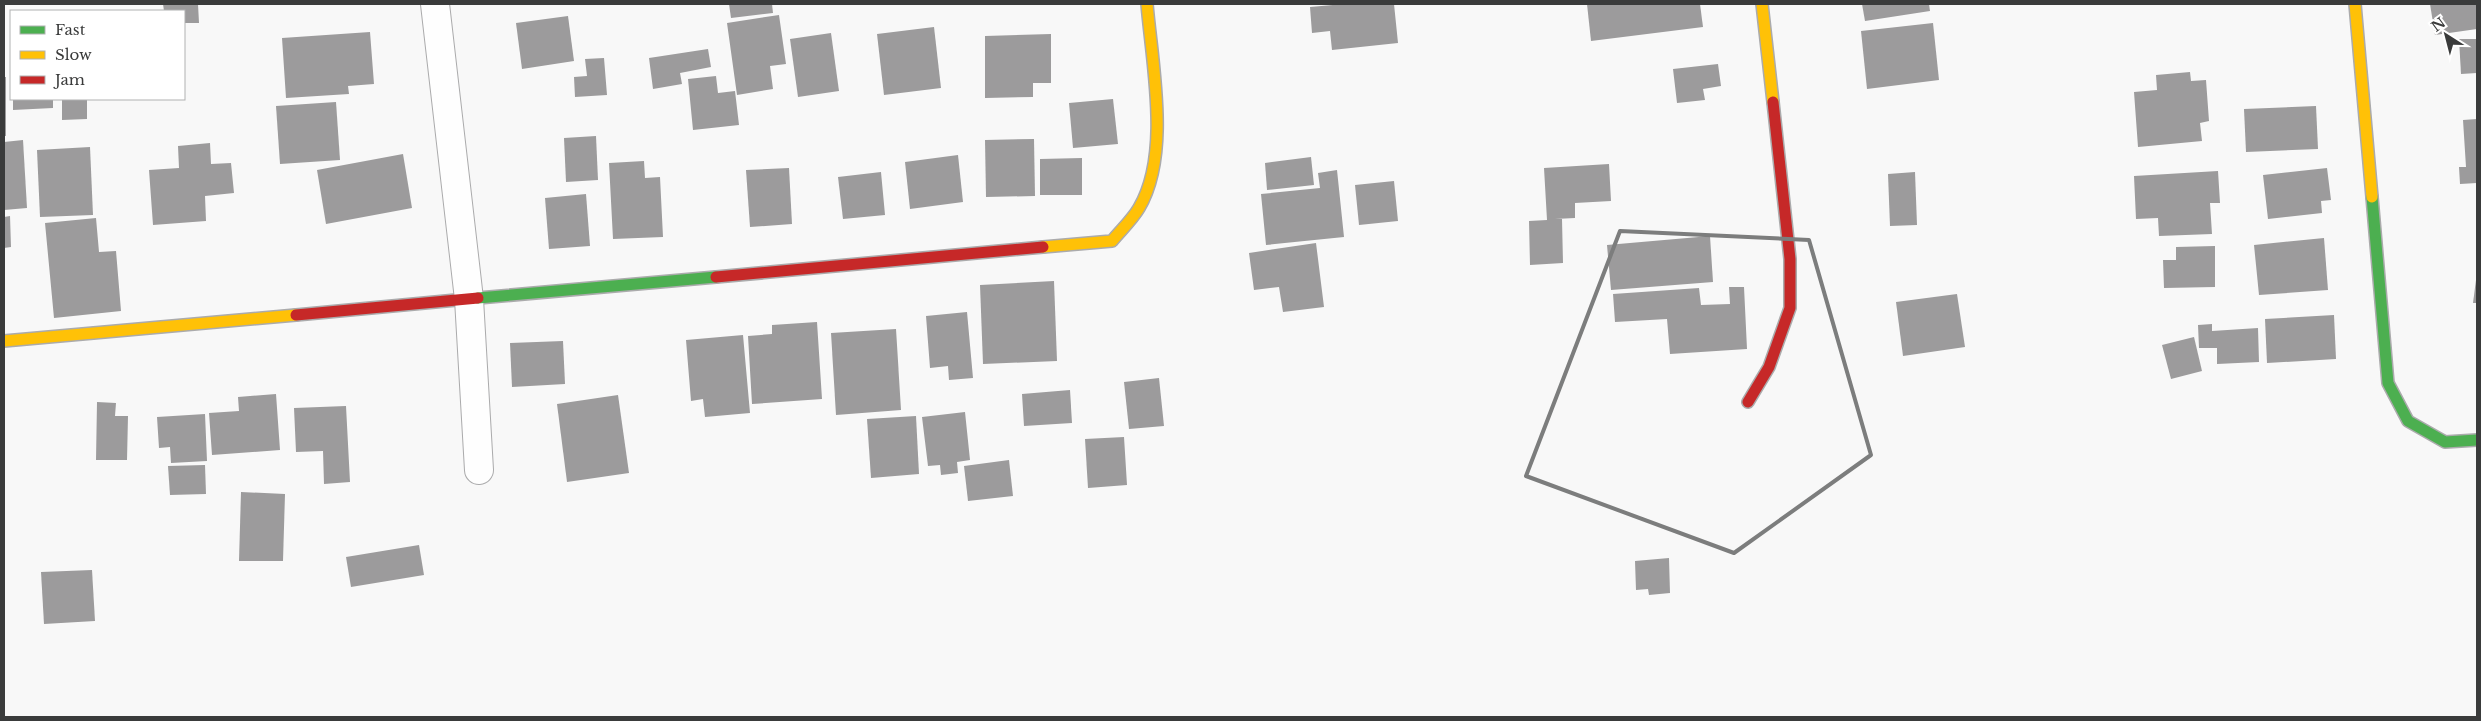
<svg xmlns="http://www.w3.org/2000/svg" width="2481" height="721" viewBox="0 0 2481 721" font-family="'Libre Baskerville',serif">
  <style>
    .building { fill: #9c9b9c }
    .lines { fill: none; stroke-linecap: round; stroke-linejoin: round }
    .street-casing { stroke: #ababac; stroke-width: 30 }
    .fast-casing { stroke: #ababac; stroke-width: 14 }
    .slow-casing { stroke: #ababac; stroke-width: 14 }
    .jam-casing { stroke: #ababac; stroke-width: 14 }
    .street { stroke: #fefefe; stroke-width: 28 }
    .fast { stroke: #4caf50; stroke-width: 11 }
    .slow { stroke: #ffc107; stroke-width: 11 }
    .jam { stroke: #c62828; stroke-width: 11 }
    .marked { fill: none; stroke: #7c7d7d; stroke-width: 4; stroke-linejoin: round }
  </style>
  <rect width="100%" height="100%" fill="#f8f8f8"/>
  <g class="building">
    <path d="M 163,4 L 198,4 L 199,23 L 184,23 L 184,11 L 164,11 Z"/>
    <path d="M 729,4 L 772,4 L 773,13 L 731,18 Z"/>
    <path d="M 1344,4 L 1394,4 L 1398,43 L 1332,50 L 1330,31 L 1312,33 L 1310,7 Z"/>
    <path d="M 1587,4 L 1700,4 L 1703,27 L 1591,41 Z"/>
    <path d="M 1862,4 L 1929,4 L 1930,11 L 1865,21 Z"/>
    <path d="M 2430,4 L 2477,4 L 2477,29 L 2435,35 Z"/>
    <path d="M 779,15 L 786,64 L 770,66 L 773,89 L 737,95 L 727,23 Z"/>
    <path d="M 568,16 L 574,61 L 522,69 L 516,23 Z"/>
    <path d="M 1933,23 L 1939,80 L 1867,89 L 1861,31 Z"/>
    <path d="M 934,27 L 941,88 L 884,95 L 877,34 Z"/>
    <path d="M 370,32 L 374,84 L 348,86 L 349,94 L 286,98 L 282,38 Z"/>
    <path d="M 831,33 L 839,91 L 798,97 L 790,39 Z"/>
    <path d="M 1051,34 L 1051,83 L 1033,83 L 1033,97 L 985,98 L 985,36 Z"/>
    <path d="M 2459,39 L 2477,39 L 2477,73 L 2461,74 Z"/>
    <path d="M 708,49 L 711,67 L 680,73 L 682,84 L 653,89 L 649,58 Z"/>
    <path d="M 604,58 L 607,95 L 575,97 L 574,77 L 587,76 L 585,59 Z"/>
    <path d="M 1718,64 L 1721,86 L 1703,89 L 1705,100 L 1677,103 L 1673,69 Z"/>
    <path d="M 2190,72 L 2191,81 L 2206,80 L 2209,121 L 2200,123 L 2202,141 L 2138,147 L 2134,92 L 2157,90 L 2156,75 Z"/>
    <path d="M 716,76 L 718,93 L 735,91 L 739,125 L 693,130 L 688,79 Z"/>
    <rect x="4" y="77" width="2" height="59"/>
    <path d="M 13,99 L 53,99 L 53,108 L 13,110 Z"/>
    <path d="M 62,99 L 87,99 L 87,119 L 62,120 Z"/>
    <path d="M 1113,99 L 1118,144 L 1073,148 L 1069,103 Z"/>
    <path d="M 336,102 L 340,160 L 280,164 L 276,106 Z"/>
    <path d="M 2316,106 L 2318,149 L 2246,152 L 2244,109 Z"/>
    <path d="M 2477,119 L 2477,183 L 2460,184 L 2459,167 L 2466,167 L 2463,120 Z"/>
    <path d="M 596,136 L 598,180 L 566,182 L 564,138 Z"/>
    <path d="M 1034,139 L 1035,196 L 986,197 L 985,140 Z"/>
    <path d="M 23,140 L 27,208 L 4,210 L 4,142 Z"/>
    <path d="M 210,143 L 211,164 L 231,163 L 234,193 L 205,196 L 206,221 L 153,225 L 149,170 L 179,168 L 178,146 Z"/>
    <path d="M 90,147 L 93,215 L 40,217 L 37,150 Z"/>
    <path d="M 403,154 L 412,208 L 326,224 L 317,170 Z"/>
    <path d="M 958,155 L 963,202 L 910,209 L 905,162 Z"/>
    <path d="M 1311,157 L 1314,185 L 1267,190 L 1265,163 Z"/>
    <path d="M 1082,158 L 1082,195 L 1040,195 L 1040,159 Z"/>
    <path d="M 644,161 L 645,178 L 660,177 L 663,237 L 613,239 L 609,163 Z"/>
    <path d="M 1609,164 L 1611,201 L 1575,203 L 1575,218 L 1555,219 L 1562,219 L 1563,263 L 1530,265 L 1529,221 L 1547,220 L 1544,168 Z"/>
    <path d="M 789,168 L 792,224 L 750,227 L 746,170 Z"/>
    <path d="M 2327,168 L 2331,200 L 2321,201 L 2322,213 L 2268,219 L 2263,175 Z"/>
    <path d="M 1337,170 L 1344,237 L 1266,245 L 1261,194 L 1320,188 L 1318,173 Z"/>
    <path d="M 2218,171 L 2220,203 L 2210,203 L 2212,234 L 2159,236 L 2158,218 L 2136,219 L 2134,176 Z"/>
    <path d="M 881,172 L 885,215 L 843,219 L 838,177 Z"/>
    <path d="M 1915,172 L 1917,225 L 1890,226 L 1888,174 Z"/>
    <path d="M 1394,181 L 1398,221 L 1359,225 L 1355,185 Z"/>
    <path d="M 586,194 L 590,246 L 549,249 L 545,198 Z"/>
    <path d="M 10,216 L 11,247 L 4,248 L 4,217 Z"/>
    <path d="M 96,218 L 99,252 L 116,251 L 121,311 L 54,318 L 45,223 Z"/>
    <path d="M 1710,236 L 1713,282 L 1611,290 L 1607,245 Z"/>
    <path d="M 2324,238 L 2328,290 L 2259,295 L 2254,245 Z"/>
    <path d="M 1316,243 L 1324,307 L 1283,312 L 1279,287 L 1254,290 L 1249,253 Z"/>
    <path d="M 2215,246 L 2215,287 L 2164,288 L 2163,260 L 2176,260 L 2176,247 Z"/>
    <path d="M 2476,280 L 2477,280 L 2477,303 L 2473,303 Z"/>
    <path d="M 1054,281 L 1057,361 L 983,364 L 980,285 Z"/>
    <path d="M 1729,287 L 1744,287 L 1747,349 L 1670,354 L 1667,319 L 1615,322 L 1613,294 L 1699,288 L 1701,305 L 1730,304 Z"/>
    <path d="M 1957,294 L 1965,347 L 1903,356 L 1896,302 Z"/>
    <path d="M 967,312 L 973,378 L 949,380 L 948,366 L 930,368 L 926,316 Z"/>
    <path d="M 2334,315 L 2336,359 L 2267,363 L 2265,319 Z"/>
    <path d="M 817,322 L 822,399 L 752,404 L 748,336 L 772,334 L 772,325 Z"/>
    <path d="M 2212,324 L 2212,331 L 2258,328 L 2259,362 L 2217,364 L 2217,348 L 2199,348 L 2198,325 Z"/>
    <path d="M 896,329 L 901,410 L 836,415 L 831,333 Z"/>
    <path d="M 743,335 L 750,413 L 705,417 L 703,399 L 691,401 L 686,340 Z"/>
    <path d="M 2194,337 L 2202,371 L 2171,379 L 2162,345 Z"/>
    <path d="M 563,341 L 565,384 L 512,387 L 510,343 Z"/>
    <path d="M 1159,378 L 1164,426 L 1129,429 L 1124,382 Z"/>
    <path d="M 1070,390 L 1072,423 L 1024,426 L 1022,394 Z"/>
    <path d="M 276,394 L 280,450 L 212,455 L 209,413 L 239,411 L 238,397 Z"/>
    <path d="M 618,395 L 629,473 L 567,482 L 557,404 Z"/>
    <path d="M 97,402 L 116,403 L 115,416 L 128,416 L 127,460 L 96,460 Z"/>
    <path d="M 346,406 L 350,482 L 324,484 L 323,451 L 296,452 L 294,408 Z"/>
    <path d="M 965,412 L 970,460 L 957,462 L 958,473 L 941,475 L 940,465 L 928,466 L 922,417 Z"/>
    <path d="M 205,414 L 207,461 L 171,463 L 170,447 L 159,448 L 157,417 Z"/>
    <path d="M 916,416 L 919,474 L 871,478 L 867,419 Z"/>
    <path d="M 1124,437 L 1127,485 L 1088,488 L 1085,439 Z"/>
    <path d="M 1009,460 L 1013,496 L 968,501 L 964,466 Z"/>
    <path d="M 205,465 L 206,494 L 170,495 L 168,466 Z"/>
    <path d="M 241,492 L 285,494 L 283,561 L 239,561 Z"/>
    <path d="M 419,545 L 424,575 L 351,587 L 346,557 Z"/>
    <path d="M 1669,558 L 1670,593 L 1649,595 L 1648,589 L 1636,590 L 1635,561 Z"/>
    <path d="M 92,570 L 95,621 L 44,624 L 41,572 Z"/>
  </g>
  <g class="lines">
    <g class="street-casing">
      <path id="street" d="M 435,4 L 469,299 L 479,470"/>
    </g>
    <g class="fast-casing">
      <g id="fast">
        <path d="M 2372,197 L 2388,383 L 2408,421 L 2445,442 L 2477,440"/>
        <path d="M 478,298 L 716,277"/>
      </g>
    </g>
    <g class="slow-casing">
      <g id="slow">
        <path d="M 1762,4 L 1773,102"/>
        <path d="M 2355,4 L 2372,197"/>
        <path d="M 1043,247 L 1112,241 C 1121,230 1132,220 1139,208 C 1171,154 1152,64 1147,4"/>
        <path d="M 4,341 L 296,315"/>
      </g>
    </g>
    <g class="jam-casing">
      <g id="jam">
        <path d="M 716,277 L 1043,247"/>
        <path d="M 296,315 L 478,298"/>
        <path d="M 1748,402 L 1769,367 L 1790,308 L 1790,259 L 1773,102"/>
      </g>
    </g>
    <use href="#street" class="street"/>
    <use href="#fast" class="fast"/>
    <use href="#slow" class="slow"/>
    <use href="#jam" class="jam"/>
  </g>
  <path class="marked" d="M 1620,231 L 1809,240 L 1871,455 L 1734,553 L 1526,476 Z"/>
  <rect width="2481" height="721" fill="none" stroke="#3a3b3b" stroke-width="10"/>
  <rect x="10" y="10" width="175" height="90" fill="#ffffff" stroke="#b0b1b1"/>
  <rect x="20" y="26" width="25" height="8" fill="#4caf50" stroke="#b0b1b1"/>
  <text x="55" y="35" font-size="15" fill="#3a3b3b">Fast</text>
  <rect x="20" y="51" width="25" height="8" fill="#ffc107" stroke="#b0b1b1"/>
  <text x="55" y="60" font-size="15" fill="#3a3b3b">Slow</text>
  <rect x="20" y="76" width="25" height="8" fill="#c62828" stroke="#b0b1b1"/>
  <text x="55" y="85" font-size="15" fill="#3a3b3b">Jam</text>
  <g transform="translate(2446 35) rotate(324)" stroke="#ffffff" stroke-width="4" paint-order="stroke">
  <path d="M0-4L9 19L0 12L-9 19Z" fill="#3a3b3b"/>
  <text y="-8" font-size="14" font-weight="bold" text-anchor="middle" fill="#3a3b3b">N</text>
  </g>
</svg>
